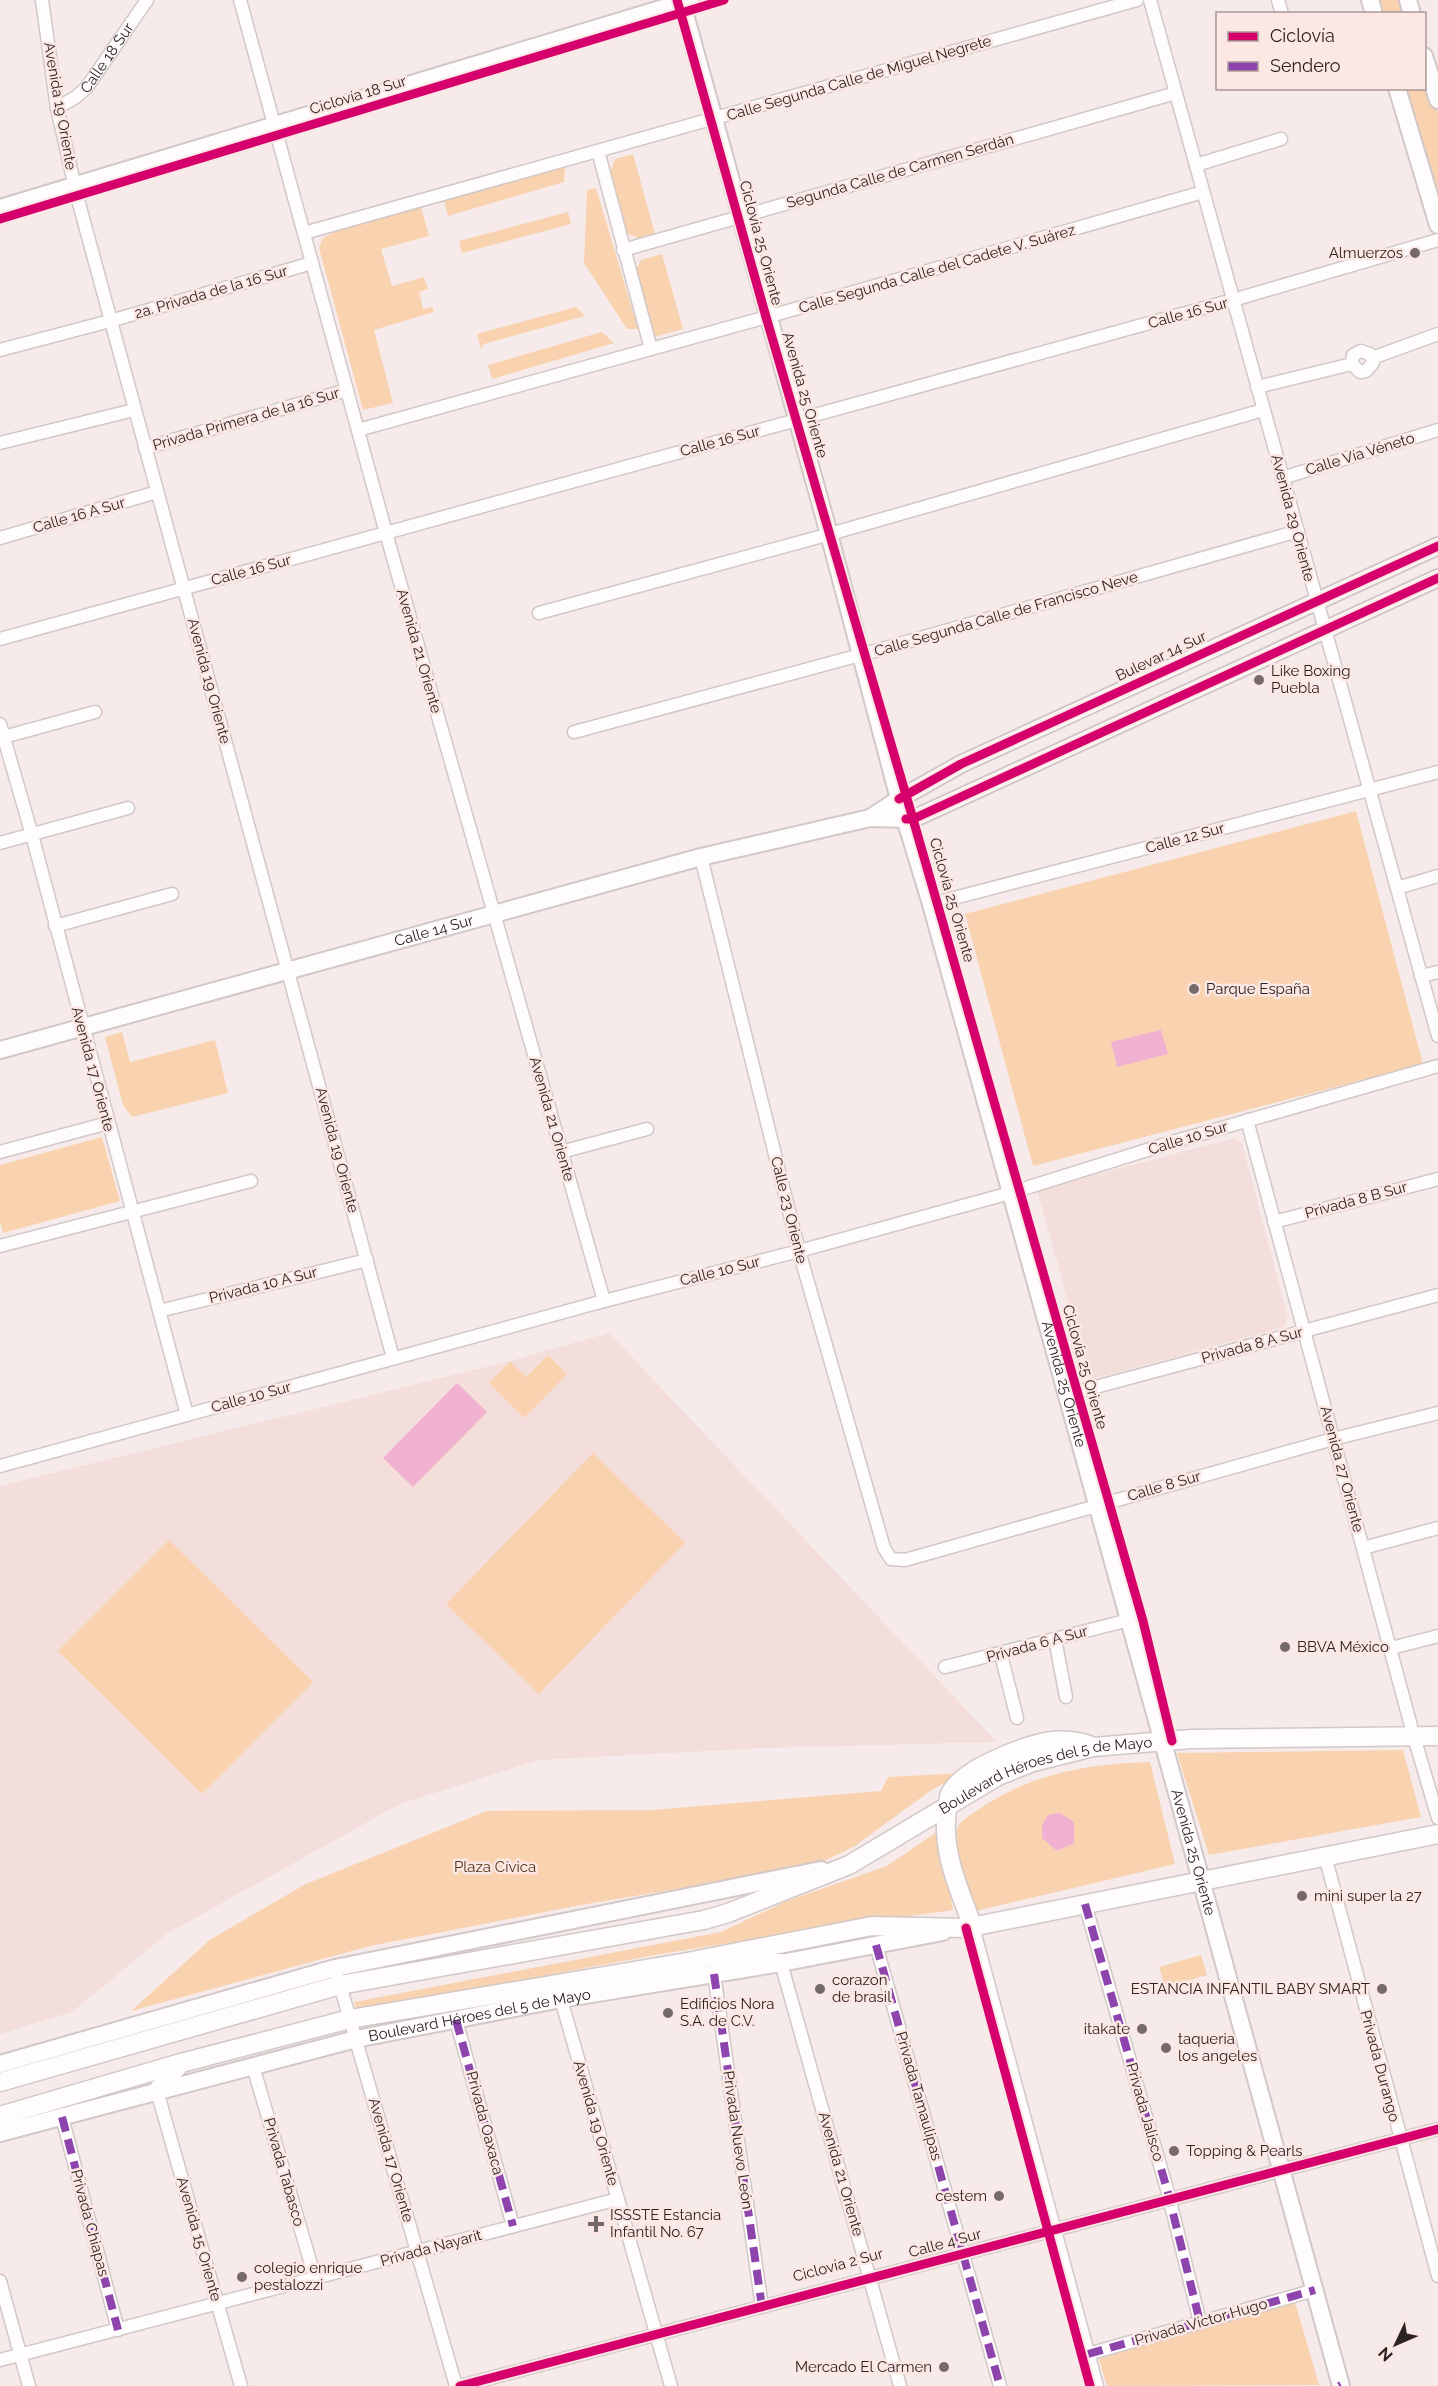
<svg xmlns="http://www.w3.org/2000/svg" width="1438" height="2386" viewBox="0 0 1438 2386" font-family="Raleway,sans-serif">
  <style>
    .built { fill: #f4dedb }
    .green { fill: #f9d3af }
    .water { fill: #f1b2d2 }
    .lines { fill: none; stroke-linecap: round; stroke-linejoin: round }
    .street-casing { stroke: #d1c8c7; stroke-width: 15 }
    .secondary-casing { stroke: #d1c8c7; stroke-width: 20 }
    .primary-casing { stroke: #d1c8c7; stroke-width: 21 }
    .street { stroke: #fefcfc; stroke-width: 12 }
    .secondary { stroke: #fefcfc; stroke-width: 16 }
    .primary { stroke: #fefcfc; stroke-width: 18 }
    .quiet { stroke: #8e44ad; stroke-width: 8; stroke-dasharray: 15 8; stroke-linecap: butt }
    .cycleway-casing { stroke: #fce7e4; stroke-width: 13 }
    .cycleway { stroke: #d6006c; stroke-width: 9 }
    .poi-dot { fill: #736a69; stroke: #fce7e4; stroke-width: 2 }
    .labels { text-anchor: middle; stroke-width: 5; stroke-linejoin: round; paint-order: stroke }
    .street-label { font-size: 15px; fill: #2c2423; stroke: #fce7e4 }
    .poi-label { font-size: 15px; fill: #2c2423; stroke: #fce7e4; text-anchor: start }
    .park-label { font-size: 15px; fill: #513718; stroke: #fce7e4 }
  </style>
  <rect width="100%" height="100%" fill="#f6ebea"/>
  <g class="built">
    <path d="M 1235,1138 L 1242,1143 L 1288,1318 L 1284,1327 L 1090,1380 L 1037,1190 Z"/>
    <path d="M 609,1333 L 997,1742 L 765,1748 L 539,1760 L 400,1804 L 168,1933 L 72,2012 L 0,2034 L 0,1486 L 510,1361 Z"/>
  </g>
  <g class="green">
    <path d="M 1372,0 L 1402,0 L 1407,13 L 1376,13 Z"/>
    <path d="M 1425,70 L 1438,113 L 1438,222 L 1398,89 L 1424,88 Z"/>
    <path d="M 633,154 L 655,234 L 638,238 L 627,233 L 609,175 L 615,159 Z"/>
    <path d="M 565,165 L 564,182 L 448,216 L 444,200 Z"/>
    <path d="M 596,188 L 638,329 L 627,329 L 584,263 L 587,190 Z"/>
    <path d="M 421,207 L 429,236 L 381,249 L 392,286 L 424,277 L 428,289 L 419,292 L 423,309 L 432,307 L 434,312 L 374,330 L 393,403 L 363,410 L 319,248 L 322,239 L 341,228 Z"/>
    <path d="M 568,212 L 571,224 L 462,253 L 459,241 Z"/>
    <path d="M 662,254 L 683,329 L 654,337 L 635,271 L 641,260 Z"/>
    <path d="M 576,307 L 585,316 L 484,344 L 481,349 L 477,334 Z"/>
    <path d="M 602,332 L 614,343 L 492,379 L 488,365 Z"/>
    <path d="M 1356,811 L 1423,1064 L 1033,1166 L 965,914 Z"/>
    <path d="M 122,1032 L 130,1062 L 215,1040 L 228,1093 L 132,1117 L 123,1105 L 105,1037 Z"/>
    <path d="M 102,1137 L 120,1201 L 3,1233 L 0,1222 L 0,1165 Z"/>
    <path d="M 548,1355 L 567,1374 L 524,1418 L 489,1383 L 510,1361 L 526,1377 Z"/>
    <path d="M 593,1453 L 685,1543 L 539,1694 L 446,1604 Z"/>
    <path d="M 169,1540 L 313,1682 L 202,1794 L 58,1651 Z"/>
    <path d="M 1403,1750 L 1421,1817 L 1209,1855 L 1177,1753 Z"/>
    <path d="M 1150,1762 L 1175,1864 L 971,1912 C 966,1893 951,1849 956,1831 C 960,1820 970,1815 979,1809 C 1034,1773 1086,1764 1150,1762 Z"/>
    <path d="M 962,1773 L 930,1791 L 855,1846 L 822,1862 L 748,1877 L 581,1905 L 370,1946 L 131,2011 L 211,1939 L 306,1884 L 487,1811 L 652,1810 L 881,1791 L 888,1777 Z"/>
    <path d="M 938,1831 L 953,1910 L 791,1933 L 649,1956 L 357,2011 L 354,2002 L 721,1932 L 787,1901 L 887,1866 Z"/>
    <path d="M 1201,1955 L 1207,1975 L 1165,1987 L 1159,1967 Z"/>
    <path d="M 1295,2302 L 1319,2385 L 1107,2386 L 1099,2359 Z"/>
  </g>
  <g class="water">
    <path d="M 1161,1030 L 1168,1054 L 1117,1067 L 1111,1042 Z"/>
    <path d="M 457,1383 L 487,1412 L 413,1487 L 383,1458 Z"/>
    <path d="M 1060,1813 L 1074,1822 L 1074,1843 L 1057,1851 L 1042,1838 L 1042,1825 L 1048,1815 Z"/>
  </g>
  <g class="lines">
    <g class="street-casing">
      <g id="street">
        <path d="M 42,0 L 57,108 L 77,196 L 393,1358"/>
        <path d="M 240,0 L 386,533 L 604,1301"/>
        <path d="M 1150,0 L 1438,1036"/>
        <path d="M 1278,0 L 1282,14"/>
        <path id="s1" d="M 57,108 L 76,97 L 87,87 L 147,0"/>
        <path d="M 598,151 L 651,349"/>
        <path d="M 1196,165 L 1281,139"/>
        <path d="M 304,233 L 1137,0"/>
        <path d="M 623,250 L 1176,93"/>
        <path d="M 0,350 L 110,321 L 312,263"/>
        <path d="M 1372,358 L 1438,334"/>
        <path d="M 1352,364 L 1360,372 L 1366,371 L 1373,363 L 1372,358"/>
        <path d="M 1352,364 L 1353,355 L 1361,351 L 1370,354 L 1372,358"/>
        <path d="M 1257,387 L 1352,364"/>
        <path d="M 358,430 L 767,317 L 1203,192"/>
        <path d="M 0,443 L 134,410"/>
        <path d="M 145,448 L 347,390"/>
        <path d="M 1282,478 L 1438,430"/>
        <path d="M 0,538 L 157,492"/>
        <path d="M 539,613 L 830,534 L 1263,410"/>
        <path d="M 0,639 L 1233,300 L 1438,240"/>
        <path d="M 0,724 L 32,835 L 187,1415"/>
        <path d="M 574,732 L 864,654 L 1298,531"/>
        <path d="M 0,738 L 95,712"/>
        <path d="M 0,843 L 128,808"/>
        <path d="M 701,857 L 799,1251 L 884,1548 L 891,1559 L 905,1560 L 1333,1439 L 1438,1413"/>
        <path d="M 1397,888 L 1438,876"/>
        <path d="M 931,904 L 1438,772"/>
        <path d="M 55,926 L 172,894"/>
        <path d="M 1421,976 L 1438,972"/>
        <path d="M 1247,1120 L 1414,1737 L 1438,1818"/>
        <path d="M 0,1152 L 108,1123"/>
        <path d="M 561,1152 L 647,1129"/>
        <path d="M 1274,1222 L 1438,1179"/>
        <path d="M 0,1246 L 251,1181"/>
        <path d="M 159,1311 L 367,1260"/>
        <path d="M 1066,1395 L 1438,1295"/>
        <path d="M 0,1466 L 604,1301 L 799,1251 L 1010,1193 L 1176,1141 L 1438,1066"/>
        <path d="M 1363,1548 L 1438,1528"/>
        <path d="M 1055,1639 L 1066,1697"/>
        <path d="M 1391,1648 L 1438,1636"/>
        <path d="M 1001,1655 L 1017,1718"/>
        <path d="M 945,1667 L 1129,1620"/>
        <path d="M 1325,1856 L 1438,2276"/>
        <path d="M 1085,1904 L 1168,2193 L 1200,2322"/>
        <path d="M 973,1927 L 1097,2386"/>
        <path d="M 876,1945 L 1000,2386"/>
        <path d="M 781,1963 L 900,2386"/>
        <path d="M 714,1974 L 762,2307"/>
        <path d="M 338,1978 L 456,2386"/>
        <path d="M 561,1999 L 671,2386"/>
        <path d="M 456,2020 L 513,2226"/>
        <path d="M 253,2066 L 315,2278"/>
        <path d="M 157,2091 L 241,2386"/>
        <path d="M 62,2117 L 118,2330"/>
        <path d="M 0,2281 L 29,2386"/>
        <path d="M 1088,2354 L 1315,2290"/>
        <path d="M 0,2360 L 618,2199"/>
        <path d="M 460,2386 L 1438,2129"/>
      </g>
    </g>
    <g class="secondary-casing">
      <g id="secondary">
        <path id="s2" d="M 681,0 L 829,534 L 899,799 L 931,904 L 1341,2386"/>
        <path d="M 1370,0 L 1374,14"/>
        <path d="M 1408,0 L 1412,14"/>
        <path d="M 1424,56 L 1438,100"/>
        <path d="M 1397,88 L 1438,225"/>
        <path d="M 0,208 L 690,0"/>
        <path d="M 870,818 L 899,799 L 961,764 L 1438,546"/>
        <path id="s3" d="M 0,1050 L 701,857 L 870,818 L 913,819 L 1438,578"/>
        <path d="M 0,2064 L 335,1968 L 821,1870"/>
        <path id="s4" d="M 0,2133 L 356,2039 L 561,1999 L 781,1963 L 943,1932"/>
      </g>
    </g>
    <g class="primary-casing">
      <g id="primary">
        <path d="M 973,1927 C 959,1889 941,1851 947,1810 C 948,1804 948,1797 951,1792 C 963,1773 988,1763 1008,1754 C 1035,1743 1060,1735 1089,1745"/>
        <path d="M 724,1962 L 781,1963"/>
        <path id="s5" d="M 0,2082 L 340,1985 L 704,1920 L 728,1913 L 849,1865 L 998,1776 L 1033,1762 L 1093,1747 L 1191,1739 L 1438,1736"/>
        <path d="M 157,2091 L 181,2063"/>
        <path d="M 0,2116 L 181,2063 L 350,2019 L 687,1962 L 872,1926 L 966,1928 L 1438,1834"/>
      </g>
    </g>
    <use href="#street" class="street"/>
    <use href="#secondary" class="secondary"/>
    <use href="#primary" class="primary"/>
    <g class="quiet">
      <path d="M 1085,1904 L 1168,2193 L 1200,2322"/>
      <path d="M 876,1945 L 1000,2386"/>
      <path d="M 714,1974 L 762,2307"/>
      <path d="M 456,2020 L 513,2226"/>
      <path d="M 62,2117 L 118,2330"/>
      <path d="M 1088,2354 L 1315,2290"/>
      <path d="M 1339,2386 L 1341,2385"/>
    </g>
    <g class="cycleway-casing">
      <g id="cycleway">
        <path d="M 677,0 L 766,317 L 913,819 L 1143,1621 L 1172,1741"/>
        <path d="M 0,219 L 724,0"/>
        <path d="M 899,799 L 961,764 L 1438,546"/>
        <path d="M 906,819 L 913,819 L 1438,578"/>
        <path d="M 966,1928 L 1090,2386"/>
        <path d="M 460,2386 L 1438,2129"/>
      </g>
    </g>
    <use href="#cycleway" class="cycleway"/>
  </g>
  <g class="poi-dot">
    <circle cx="1415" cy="253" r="6"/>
    <circle cx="1259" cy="680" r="6"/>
    <circle cx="1194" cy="989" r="6"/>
    <circle cx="1285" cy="1647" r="6"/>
    <circle cx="1302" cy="1896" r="6"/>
    <circle cx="820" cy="1989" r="6"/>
    <circle cx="1382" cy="1989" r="6"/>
    <circle cx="668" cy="2013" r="6"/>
    <circle cx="1142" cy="2029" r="6"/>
    <circle cx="1166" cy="2048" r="6"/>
    <circle cx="1174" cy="2151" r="6"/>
    <circle cx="999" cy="2196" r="6"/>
    <path d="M593 2215h6v6h6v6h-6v6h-6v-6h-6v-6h6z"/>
    <circle cx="242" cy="2277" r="6"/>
    <circle cx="944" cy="2367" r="6"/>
  </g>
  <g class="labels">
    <g class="street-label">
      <text dy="5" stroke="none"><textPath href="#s1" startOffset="72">Calle 18 Sur</textPath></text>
      <text transform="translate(859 78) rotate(-16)" y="5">Calle Segunda Calle de Miguel Negrete</text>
      <text transform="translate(358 95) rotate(-17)" y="5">Ciclovía 18 Sur</text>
      <text transform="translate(60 106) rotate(80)" y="5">Avenida 19 Oriente</text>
      <text transform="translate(900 171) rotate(-16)" y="5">Segunda Calle de Carmen Serdán</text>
      <text transform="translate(761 243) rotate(75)" y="5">Ciclovía 25 Oriente</text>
      <text transform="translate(937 269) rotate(-16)" y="5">Calle Segunda Calle del Cadete V. Suárez</text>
      <text transform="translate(211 292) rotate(-16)" y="5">2a. Privada de la 16 Sur</text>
      <text transform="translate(1188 313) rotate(-15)" y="5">Calle 16 Sur</text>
      <text transform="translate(805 395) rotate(74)" y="5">Avenida 25 Oriente</text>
      <text transform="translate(246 419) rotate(-16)" y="5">Privada Primera de la 16 Sur</text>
      <text transform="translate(720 441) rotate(-15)" y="5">Calle 16 Sur</text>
      <text transform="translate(1360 454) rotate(-17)" y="5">Calle Vía Véneto</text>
      <text transform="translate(79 515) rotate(-16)" y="5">Calle 16 A Sur</text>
      <text transform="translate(1293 518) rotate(75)" y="5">Avenida 29 Oriente</text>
      <text transform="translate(251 570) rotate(-15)" y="5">Calle 16 Sur</text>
      <text transform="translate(1006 614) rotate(-16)" y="5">Calle Segunda Calle de Francisco Neve</text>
      <text transform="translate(419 651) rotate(74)" y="5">Avenida 21 Oriente</text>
      <text transform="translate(1161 656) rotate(-25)" y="5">Bulevar 14 Sur</text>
      <text transform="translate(209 681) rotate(75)" y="5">Avenida 19 Oriente</text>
      <text transform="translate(1185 838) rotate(-15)" y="5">Calle 12 Sur</text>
      <text transform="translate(952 900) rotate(74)" y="5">Ciclovía 25 Oriente</text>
      <text dy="5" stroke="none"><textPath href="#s3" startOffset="450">Calle 14 Sur</textPath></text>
      <text transform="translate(93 1069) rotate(75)" y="5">Avenida 17 Oriente</text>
      <text transform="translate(552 1119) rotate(74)" y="5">Avenida 21 Oriente</text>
      <text transform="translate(1188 1138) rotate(-17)" y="5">Calle 10 Sur</text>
      <text transform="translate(337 1150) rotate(75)" y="5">Avenida 19 Oriente</text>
      <text transform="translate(1356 1200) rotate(-15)" y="5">Privada 8 B Sur</text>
      <text transform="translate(789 1210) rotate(76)" y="5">Calle 23 Oriente</text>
      <text transform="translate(720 1271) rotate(-14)" y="5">Calle 10 Sur</text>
      <text transform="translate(263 1285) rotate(-14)" y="5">Privada 10 A Sur</text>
      <text transform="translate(1252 1345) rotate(-15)" y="5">Privada 8 A Sur</text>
      <text transform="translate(1085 1367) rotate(74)" y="5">Ciclovía 25 Oriente</text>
      <text dy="5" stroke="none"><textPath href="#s2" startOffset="1436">Avenida 25 Oriente</textPath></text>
      <text transform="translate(251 1397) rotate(-15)" y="5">Calle 10 Sur</text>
      <text transform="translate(1342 1469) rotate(75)" y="5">Avenida 27 Oriente</text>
      <text transform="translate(1164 1486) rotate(-16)" y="5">Calle 8 Sur</text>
      <text transform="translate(1037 1644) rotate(-15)" y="5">Privada 6 A Sur</text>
      <text dy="5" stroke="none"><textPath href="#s5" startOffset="1098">Boulevard Héroes del 5 de Mayo</textPath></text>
      <text dy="5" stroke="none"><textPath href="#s2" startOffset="1922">Avenida 25 Oriente</textPath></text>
      <text dy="5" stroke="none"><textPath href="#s4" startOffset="494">Boulevard Héroes del 5 de Mayo</textPath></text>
      <text transform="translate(1380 2066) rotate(75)" y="5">Privada Durango</text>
      <text transform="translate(919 2096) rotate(74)" y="5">Privada Tamaulipas</text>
      <text transform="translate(1145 2112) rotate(74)" y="5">Privada Jalisco</text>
      <text transform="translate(485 2123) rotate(75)" y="5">Privada Oaxaca</text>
      <text transform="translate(596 2123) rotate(74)" y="5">Avenida 19 Oriente</text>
      <text transform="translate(738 2140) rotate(82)" y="5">Privada Nuevo León</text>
      <text transform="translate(391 2160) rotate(74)" y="5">Avenida 17 Oriente</text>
      <text transform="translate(284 2172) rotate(74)" y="5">Privada Tabasco</text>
      <text transform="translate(841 2174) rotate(74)" y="5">Avenida 21 Oriente</text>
      <text transform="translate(90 2223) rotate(75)" y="5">Privada Chiapas</text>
      <text transform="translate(199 2239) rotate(74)" y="5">Avenida 15 Oriente</text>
      <text transform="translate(945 2243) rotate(-15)" y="5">Calle 4 Sur</text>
      <text transform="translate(431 2248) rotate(-15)" y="5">Privada Nayarit</text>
      <text transform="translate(838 2265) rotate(-15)" y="5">Ciclovía 2 Sur</text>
      <text transform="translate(1201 2322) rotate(-16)" y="5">Privada Víctor Hugo</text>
    </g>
    <g class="poi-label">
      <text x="1403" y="258" text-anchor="end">Almuerzos</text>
      <text x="1271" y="676">Like Boxing<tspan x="1271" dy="17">Puebla</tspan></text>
      <text x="1206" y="994">Parque España</text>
      <text x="1297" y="1652">BBVA México</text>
      <text x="1314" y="1901">mini super la 27</text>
      <text x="832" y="1985">corazon<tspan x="832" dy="17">de brasil</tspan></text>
      <text x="1370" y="1994" text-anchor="end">ESTANCIA INFANTIL BABY SMART</text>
      <text x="680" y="2009">Edificios Nora<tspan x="680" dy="17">S.A. de C.V.</tspan></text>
      <text x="1130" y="2034" text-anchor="end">itakate</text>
      <text x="1178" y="2044">taqueria<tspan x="1178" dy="17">los angeles</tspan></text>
      <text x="1186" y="2156">Topping &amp; Pearls</text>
      <text x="987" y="2201" text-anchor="end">cestem</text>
      <text x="610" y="2220">ISSSTE Estancia<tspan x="610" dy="17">Infantil No. 67</tspan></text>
      <text x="254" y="2273">colegio enrique<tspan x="254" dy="17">pestalozzi</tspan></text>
      <text x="932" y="2372" text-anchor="end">Mercado El Carmen</text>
    </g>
    <g class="park-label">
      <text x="495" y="1872">Plaza Cívica</text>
    </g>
  </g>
  <rect x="1216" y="12" width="210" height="78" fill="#fce7e4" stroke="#a99997" stroke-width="1.5"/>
  <rect x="1228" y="32" width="30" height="9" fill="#d6006c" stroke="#a99997" stroke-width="1.5"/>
  <text x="1270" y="42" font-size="18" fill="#2c2423">Ciclovía</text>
  <rect x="1228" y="62" width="30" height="9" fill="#8e44ad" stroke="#a99997" stroke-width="1.5"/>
  <text x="1270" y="72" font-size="18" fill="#2c2423">Sendero</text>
  <g transform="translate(1396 2344) rotate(226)" stroke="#fce7e4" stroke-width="4.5" paint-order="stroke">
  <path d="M0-4.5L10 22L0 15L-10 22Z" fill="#2c2423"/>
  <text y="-9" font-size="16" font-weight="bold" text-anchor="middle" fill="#2c2423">N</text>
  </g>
</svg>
